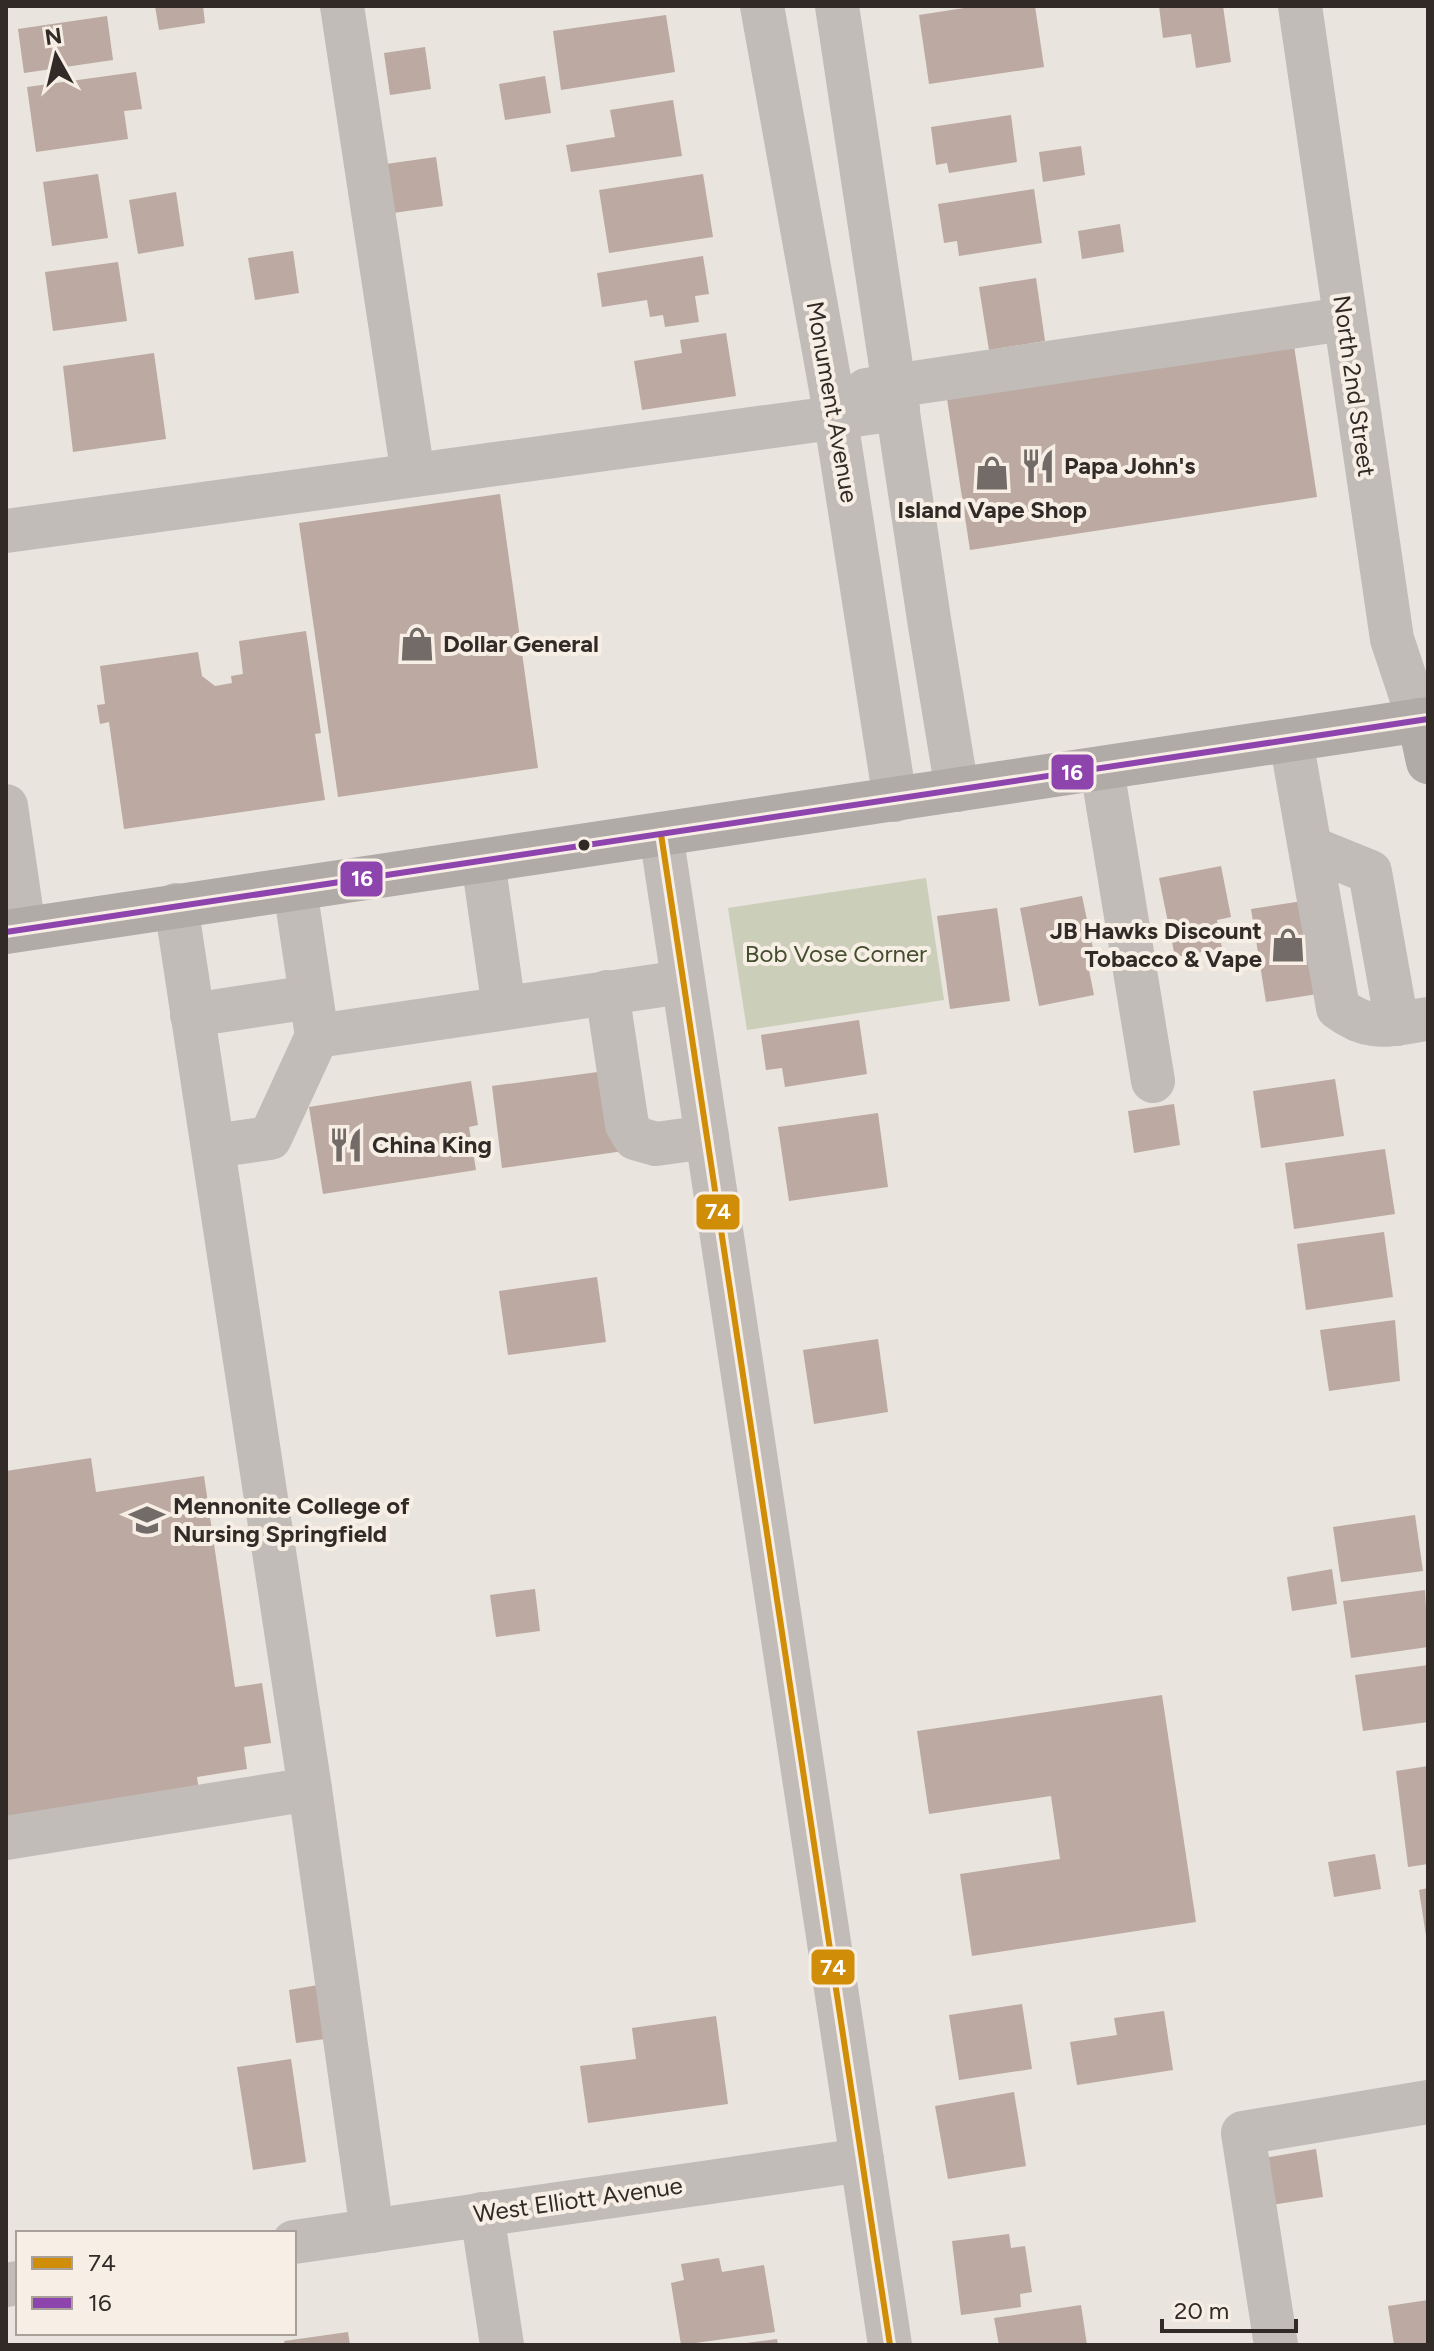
<svg xmlns="http://www.w3.org/2000/svg" width="1434" height="2351" viewBox="0 0 1434 2351" font-family="Figtree,sans-serif">
  <style>
    .green { fill: #cbceb9 }
    .building { fill: #bba9a2 }
    .lines { fill: none; stroke-linecap: round; stroke-linejoin: round }
    .minor { stroke: #c2bcb8; stroke-width: 44 }
    .major { stroke: #b1aba7; stroke-width: 44 }
    .bus-1-casing { stroke: #f7eee5; stroke-width: 12 }
    .bus-2-casing { stroke: #f7eee5; stroke-width: 12 }
    .bus-1 { stroke: #d08d08; stroke-width: 6 }
    .bus-2 { stroke: #8e44ad; stroke-width: 6 }
    .bus-dot { fill: #322a27; stroke: #f7eee5; stroke-width: 3 }
    .labels { text-anchor: middle; stroke-width: 8; stroke-linejoin: round; paint-order: stroke }
    .street-label { font-size: 24px; fill: #322a27; stroke: #f7eee5 }
    .poi-label { font-size: 24px; font-weight: bold; fill: #322a27; stroke: #f7eee5; text-anchor: start }
    .park-label { font-size: 24px; fill: #434e2d; stroke: #f7eee5 }
    .line-badge { stroke: #f7eee5; stroke-width: 3 }
    .badge-label { font-size: 22px; text-anchor: middle; font-weight: bold; fill: #fff }
  </style>
  <rect width="100%" height="100%" fill="#e9e4de"/>
  <path class="green" d="M 926,878 L 944,1000 L 747,1030 L 728,908 Z"/>
  <g class="building">
    <path d="M 155,6 L 203,6 L 205,23 L 159,30 Z"/>
    <path d="M 977,6 L 1035,6 L 1044,67 L 929,84 L 919,15 Z"/>
    <path d="M 1159,6 L 1223,6 L 1231,62 L 1196,68 L 1191,34 L 1163,38 Z"/>
    <path d="M 666,15 L 675,72 L 561,90 L 553,31 Z"/>
    <path d="M 107,16 L 113,60 L 24,73 L 18,29 Z"/>
    <path d="M 425,47 L 431,89 L 390,95 L 384,53 Z"/>
    <path d="M 136,72 L 142,109 L 124,111 L 128,139 L 36,152 L 27,87 Z"/>
    <path d="M 545,76 L 551,113 L 505,120 L 499,84 Z"/>
    <path d="M 673,100 L 682,156 L 571,172 L 566,145 L 615,137 L 610,110 Z"/>
    <path d="M 1011,115 L 1017,162 L 949,173 L 947,163 L 936,165 L 931,127 Z"/>
    <path d="M 1081,146 L 1085,175 L 1043,182 L 1039,152 Z"/>
    <path d="M 436,157 L 443,206 L 393,213 L 386,164 Z"/>
    <path d="M 98,174 L 108,238 L 52,246 L 43,182 Z"/>
    <path d="M 703,174 L 713,237 L 609,253 L 599,190 Z"/>
    <path d="M 1034,189 L 1042,243 L 959,256 L 957,241 L 944,243 L 938,204 Z"/>
    <path d="M 176,192 L 184,246 L 138,254 L 129,200 Z"/>
    <path d="M 1120,224 L 1124,252 L 1082,259 L 1078,231 Z"/>
    <path d="M 293,251 L 299,293 L 255,300 L 248,258 Z"/>
    <path d="M 703,256 L 709,294 L 695,296 L 699,322 L 665,327 L 663,315 L 650,317 L 647,300 L 602,307 L 597,273 Z"/>
    <path d="M 118,262 L 127,321 L 53,331 L 45,272 Z"/>
    <path d="M 1036,278 L 1045,341 L 989,350 L 979,287 Z"/>
    <path d="M 726,333 L 736,396 L 642,410 L 634,361 L 682,353 L 680,340 Z"/>
    <path d="M 1293,339 L 1317,497 L 970,550 L 946,392 Z"/>
    <path d="M 154,353 L 166,439 L 73,452 L 63,366 Z"/>
    <path d="M 500,494 L 538,768 L 338,797 L 299,523 Z"/>
    <path d="M 306,631 L 321,733 L 315,734 L 325,800 L 124,829 L 109,722 L 100,724 L 97,705 L 105,704 L 100,666 L 198,652 L 202,676 L 215,686 L 232,683 L 231,676 L 243,674 L 239,641 Z"/>
    <path d="M 1221,866 L 1231,917 L 1217,920 L 1222,948 L 1175,957 L 1159,878 Z"/>
    <path d="M 1082,896 L 1096,963 L 1088,965 L 1094,995 L 1039,1006 L 1020,908 Z"/>
    <path d="M 1316,899 L 1330,992 L 1266,1002 L 1251,909 Z"/>
    <path d="M 997,908 L 1010,1001 L 950,1009 L 937,916 Z"/>
    <path d="M 859,1020 L 867,1074 L 785,1087 L 782,1068 L 766,1070 L 761,1035 Z"/>
    <path d="M 613,1070 L 624,1151 L 502,1168 L 492,1086 Z"/>
    <path d="M 1335,1079 L 1344,1136 L 1261,1148 L 1253,1091 Z"/>
    <path d="M 471,1081 L 478,1125 L 469,1127 L 476,1170 L 323,1194 L 309,1107 Z"/>
    <path d="M 1174,1104 L 1180,1145 L 1134,1153 L 1128,1111 Z"/>
    <path d="M 878,1113 L 888,1187 L 789,1201 L 778,1127 Z"/>
    <path d="M 1385,1149 L 1395,1214 L 1294,1229 L 1285,1163 Z"/>
    <path d="M 1384,1232 L 1393,1297 L 1306,1310 L 1297,1244 Z"/>
    <path d="M 597,1277 L 606,1342 L 508,1355 L 499,1291 Z"/>
    <path d="M 1395,1320 L 1400,1381 L 1329,1391 L 1320,1330 Z"/>
    <path d="M 878,1339 L 888,1412 L 814,1424 L 803,1350 Z"/>
    <path d="M 91,1458 L 96,1492 L 204,1476 L 235,1687 L 262,1683 L 271,1743 L 244,1747 L 247,1769 L 197,1777 L 200,1798 L 6,1827 L 6,1471 Z"/>
    <path d="M 1415,1515 L 1423,1571 L 1341,1582 L 1333,1527 Z"/>
    <path d="M 1332,1569 L 1337,1604 L 1292,1611 L 1287,1577 Z"/>
    <path d="M 535,1589 L 540,1631 L 496,1637 L 490,1595 Z"/>
    <path d="M 1425,1590 L 1428,1647 L 1351,1658 L 1343,1601 Z"/>
    <path d="M 1428,1665 L 1428,1722 L 1363,1731 L 1355,1675 Z"/>
    <path d="M 1162,1695 L 1196,1922 L 972,1956 L 960,1874 L 1060,1859 L 1051,1796 L 929,1814 L 917,1731 Z"/>
    <path d="M 1428,1766 L 1428,1864 L 1408,1867 L 1396,1771 Z"/>
    <path d="M 1375,1854 L 1381,1889 L 1334,1897 L 1328,1862 Z"/>
    <path d="M 1428,1888 L 1428,1936 L 1426,1936 L 1419,1890 Z"/>
    <path d="M 318,1985 L 325,2039 L 296,2043 L 289,1990 Z"/>
    <path d="M 1022,2004 L 1032,2069 L 959,2080 L 949,2015 Z"/>
    <path d="M 1164,2011 L 1173,2070 L 1077,2085 L 1070,2042 L 1117,2035 L 1114,2018 Z"/>
    <path d="M 716,2016 L 728,2104 L 588,2123 L 580,2066 L 636,2059 L 632,2028 Z"/>
    <path d="M 291,2059 L 306,2162 L 253,2170 L 237,2067 Z"/>
    <path d="M 1014,2092 L 1026,2166 L 948,2179 L 935,2106 Z"/>
    <path d="M 1316,2149 L 1323,2197 L 1271,2205 L 1264,2158 Z"/>
    <path d="M 1009,2234 L 1011,2248 L 1025,2246 L 1032,2292 L 1020,2294 L 1021,2307 L 961,2315 L 952,2241 Z"/>
    <path d="M 719,2258 L 722,2272 L 764,2265 L 775,2332 L 681,2345 L 671,2283 L 684,2280 L 681,2264 Z"/>
    <path d="M 1428,2300 L 1428,2345 L 1394,2345 L 1388,2306 Z"/>
    <path d="M 1081,2305 L 1087,2345 L 999,2345 L 994,2318 Z"/>
    <path d="M 348,2332 L 350,2345 L 285,2345 L 284,2341 Z"/>
    <path d="M 777,2339 L 778,2345 L 746,2345 L 746,2343 Z"/>
  </g>
  <g class="lines">
    <g class="minor">
      <path d="M 342,6 L 413,475"/>
      <path d="M 762,6 L 832,395 L 895,800"/>
      <path d="M 837,6 L 930,626 L 957,790"/>
      <path d="M 1300,6 L 1392,639 L 1419,720"/>
      <path d="M 866,390 L 1344,319"/>
      <path d="M 6,531 L 898,409"/>
      <path d="M 1291,740 L 1338,1008 C 1371,1033 1389,1024 1428,1019"/>
      <path d="M 1102,769 L 1153,1081"/>
      <path d="M 6,806 L 24,929"/>
      <path d="M 661,834 L 890,2345"/>
      <path d="M 1311,848 L 1370,872 L 1397,1024"/>
      <path d="M 483,861 L 504,1008"/>
      <path d="M 295,889 L 317,1036"/>
      <path d="M 176,905 L 310,1789 L 372,2231"/>
      <path d="M 607,992 L 627,1125 L 635,1138 L 656,1144 L 707,1137"/>
      <path d="M 192,1015 L 311,997"/>
      <path d="M 213,1146 L 270,1138 L 317,1036 L 682,982"/>
      <path d="M 6,1838 L 310,1789"/>
      <path d="M 482,2214 L 502,2345"/>
      <path d="M 294,2242 L 862,2160"/>
      <path d="M 6,2285 L 18,2283"/>
      <path d="M 1276,2345 L 1243,2133 L 1428,2102"/>
    </g>
    <g class="major">
      <path d="M 1419,720 L 1428,762"/>
      <path d="M 6,932 L 1428,719"/>
    </g>
    <g class="bus-1-casing">
      <path id="bus-1" d="M 661,834 L 890,2345"/>
    </g>
    <g class="bus-2-casing">
      <path id="bus-2" d="M 6,932 L 1428,719"/>
    </g>
    <use href="#bus-1" class="bus-1"/>
    <use href="#bus-2" class="bus-2"/>
  </g>
  <defs>
    <g id="restaurant-bare" transform="scale(2.76)"><path d="M-5-6h1v4h1v-4h1v4h1v-4h1v5L-1.5 .5V6h-2V.5L-5-1ZM5-6V6H3V1.5H1.5Q1.5-4 5-6Z" fill="#726b67" stroke="#f7eee5" stroke-width="2.5" paint-order="stroke"/></g>
    <g id="shop-bare" transform="scale(2.76)"><path d="M-5-2.5h2.3a2.7 3.5 0 0 1 5.4 0H5L5.5 6h-11ZM-1.5-2.5h3a1.5 2.3 0 0 0-3 0Z" fill="#726b67" stroke="#f7eee5" stroke-width="2.5" paint-order="stroke"/></g>
    <g id="university-bare" transform="scale(2.76)"><path d="M0-5L7-2L0 1L-7-2ZM-4 1L0 2.5L4 1V4Q0 6-4 4Z" fill="#726b67" stroke="#f7eee5" stroke-width="2.5" paint-order="stroke"/></g>
  </defs>
  <g fill-rule="evenodd">
    <use href="#restaurant-bare" x="1038" y="466"/>
    <use href="#shop-bare" x="992" y="473"/>
    <use href="#shop-bare" x="417" y="644"/>
    <use href="#shop-bare" x="1288" y="945"/>
    <use href="#restaurant-bare" x="346" y="1145"/>
    <use href="#university-bare" x="147" y="1520"/>
  </g>
  <circle class="bus-dot" cx="584" cy="845" r="7"/>
  <g class="labels">
    <g class="street-label">
      <text transform="translate(1354 386) rotate(82)" y="8">North 2nd Street</text>
      <text transform="translate(832 402) rotate(80)" y="8">Monument Avenue</text>
      <text transform="translate(578 2200) rotate(-8)" y="8">West Elliott Avenue</text>
    </g>
    <g class="poi-label">
      <text x="1064" y="474">Papa John's</text>
      <text x="992" y="518" text-anchor="middle">Island Vape Shop</text>
      <text x="443" y="652">Dollar General</text>
      <text x="1262" y="939" text-anchor="end">JB Hawks Discount<tspan x="1262" dy="28">Tobacco &amp; Vape</tspan></text>
      <text x="372" y="1153">China King</text>
      <text x="173" y="1514">Mennonite College of<tspan x="173" dy="28">Nursing Springfield</tspan></text>
    </g>
    <g class="park-label">
      <text x="836" y="962">Bob Vose Corner</text>
    </g>
  </g>
  <g class="line-badge">
    <rect x="1050" y="753" width="45" height="38" rx="8" fill="#8e44ad"/>
    <rect x="339" y="860" width="45" height="38" rx="8" fill="#8e44ad"/>
    <rect x="695" y="1193" width="46" height="38" rx="8" fill="#d08d08"/>
    <rect x="810" y="1948" width="46" height="38" rx="8" fill="#d08d08"/>
  </g>
  <g class="badge-label">
    <text x="1072" y="780">16</text>
    <text x="362" y="886">16</text>
    <text x="718" y="1219">74</text>
    <text x="833" y="1975">74</text>
  </g>
  <rect width="1434" height="2351" fill="none" stroke="#322a27" stroke-width="16"/>
  <rect x="16" y="2231" width="280" height="104" fill="#f7eee5" stroke="#a8a099" stroke-width="2"/>
  <rect x="32" y="2257" width="40" height="12" fill="#d08d08" stroke="#a8a099" stroke-width="2"/>
  <text x="88" y="2271" font-size="24" fill="#322a27">74</text>
  <rect x="32" y="2297" width="40" height="12" fill="#8e44ad" stroke="#a8a099" stroke-width="2"/>
  <text x="88" y="2311" font-size="24" fill="#322a27">16</text>
  <g transform="translate(56 56) rotate(352)" stroke="#f7eee5" stroke-width="6" paint-order="stroke">
  <path d="M0-6L14 30L0 20L-14 30Z" fill="#322a27"/>
  <text y="-12" font-size="22" font-weight="bold" text-anchor="middle" fill="#322a27">N</text>
  </g>
  <path d="M1162 2319v12h134v-12" fill="none" stroke="#322a27" stroke-width="4"/>
  <text x="1174" y="2319" font-size="24" fill="#322a27" stroke="#f7eee5" stroke-width="6" paint-order="stroke">20 m</text>
</svg>
